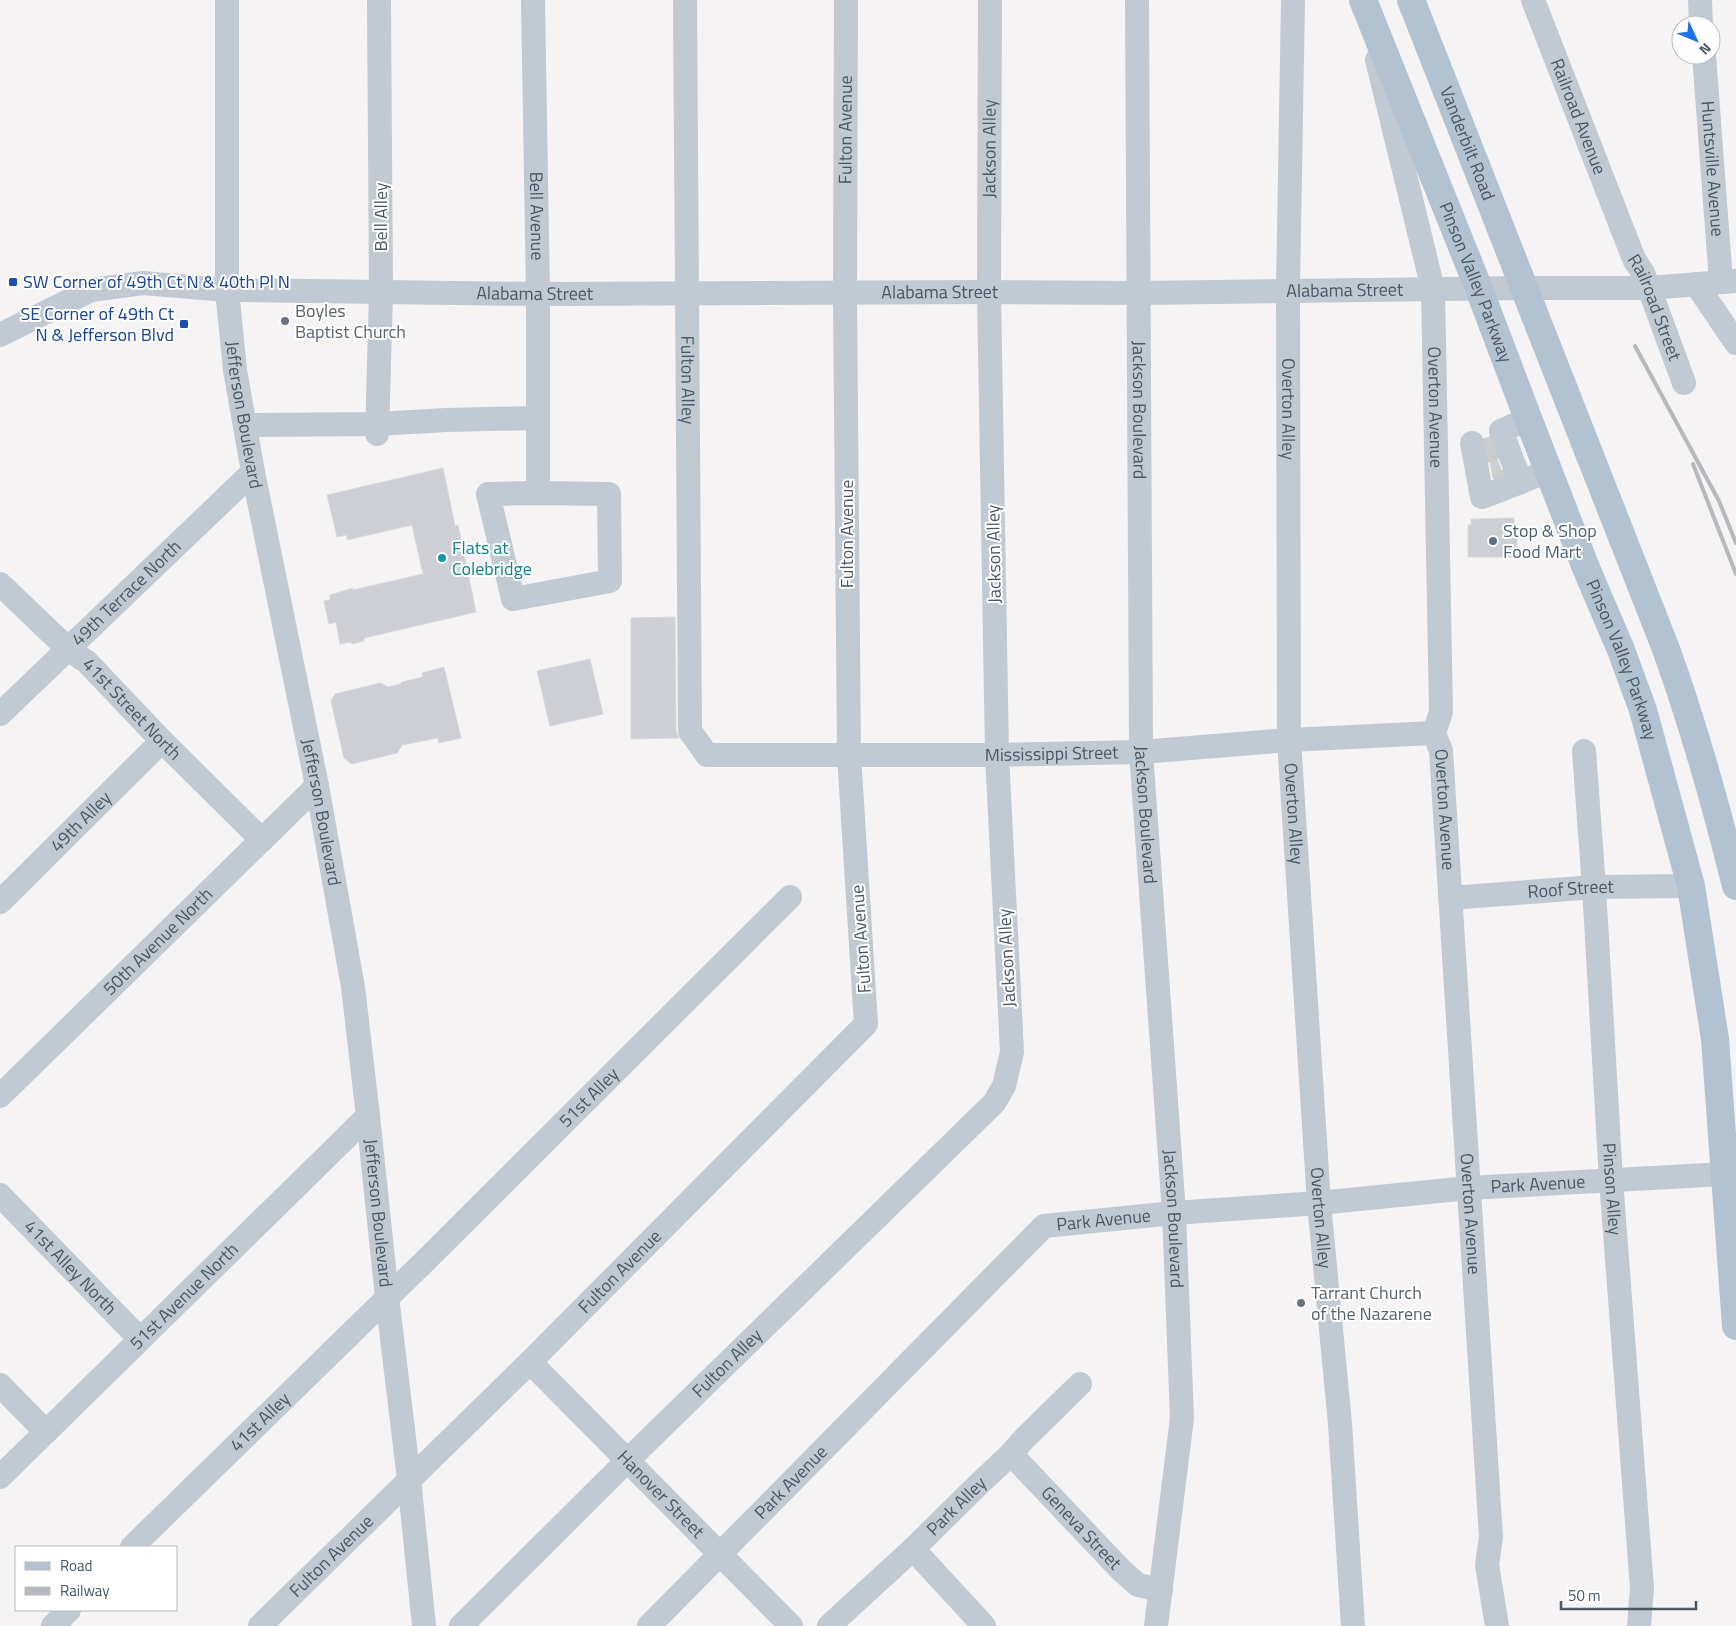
<svg xmlns="http://www.w3.org/2000/svg" width="1736" height="1626" viewBox="0 0 1736 1626" font-family="'Titillium Web',sans-serif">
  <style>
    .building { fill: #cdcfd5; stroke: #d7d9de }
    .lines { fill: none; stroke-linecap: round; stroke-linejoin: round }
    .minor-tunnel { stroke: #caccce; stroke-width: 24; stroke-dasharray: 24 12; stroke-linecap: butt }
    .minor { stroke: #c1cad2; stroke-width: 24 }
    .major { stroke: #b3c2d1; stroke-width: 28 }
    .rail { stroke: #b5b8bd; stroke-width: 4 }
    .transit-dot { fill: #1a4fb4; stroke: #fff; stroke-width: 2 }
    .worship-dot { fill: #6b7280; stroke: #fff; stroke-width: 2 }
    .service-dot { fill: #5c6f8a; stroke: #fff; stroke-width: 2 }
    .culture-dot { fill: #0f9aa8; stroke: #fff; stroke-width: 2 }
    .labels { text-anchor: middle; stroke-width: 4; stroke-linejoin: round; paint-order: stroke }
    .street-label { font-size: 18px; fill: #4a5661; stroke: #fff }
    .transit-label { font-size: 18px; fill: #164399; stroke: #fff; text-anchor: start }
    .worship-label { font-size: 18px; fill: #5b616d; stroke: #fff; text-anchor: start }
    .service-label { font-size: 18px; fill: #4e5e75; stroke: #fff; text-anchor: start }
    .culture-label { font-size: 18px; fill: #0d838f; stroke: #fff; text-anchor: start }
  </style>
  <rect width="100%" height="100%" fill="#f5f3f3"/>
  <g class="building">
    <path d="M 1492,445 L 1503,474 L 1493,478 L 1487,447 Z"/>
    <path d="M 443,468 L 455,526 L 458,525 L 476,612 L 364,638 L 364,641 L 352,644 L 351,642 L 340,644 L 336,622 L 329,624 L 324,601 L 330,600 L 330,595 L 353,588 L 353,590 L 423,574 L 412,525 L 347,540 L 347,535 L 337,537 L 327,495 Z"/>
    <path d="M 1514,518 L 1514,524 L 1517,524 L 1517,557 L 1468,557 L 1468,525 L 1471,525 L 1471,519 Z"/>
    <path d="M 675,617 L 676,731 L 679,738 L 631,739 L 631,618 Z"/>
    <path d="M 590,659 L 603,714 L 550,726 L 537,671 Z"/>
    <path d="M 444,667 L 461,738 L 439,743 L 438,738 L 402,745 L 397,753 L 352,764 L 344,758 L 331,701 L 335,694 L 380,683 L 388,687 L 400,684 L 402,682 L 423,677 L 422,673 Z"/>
  </g>
  <g class="lines">
    <path class="minor-tunnel" d="M 1490,436 L 1510,487"/>
    <g class="minor">
      <path id="s1" d="M 227,0 L 227,290 L 235,370 L 253,472 L 317,786 L 353,987 L 368,1116 L 387,1297 L 409,1479 L 424,1626"/>
      <path id="s2" d="M 533,0 L 538,294 L 538,493"/>
      <path id="s3" d="M 685,0 L 690,731 L 707,755 L 997,755 L 1141,752 L 1289,740 L 1434,733"/>
      <path id="s4" d="M 1137,0 L 1141,752 L 1174,1213 L 1182,1418 L 1156,1626"/>
      <path id="s5" d="M 1293,0 L 1288,290 L 1289,740 L 1319,1203 L 1340,1424 L 1353,1626"/>
      <path id="s6" d="M 1533,0 L 1634,259 L 1643,273 L 1649,288 L 1684,383"/>
      <path d="M 1700,0 L 1701,25"/>
      <path id="s7" d="M 1704,55 L 1721,282"/>
      <path id="s8" d="M 1377,60 L 1433,289 L 1441,712 L 1434,733 L 1441,751 L 1491,1537 L 1487,1565 L 1497,1626"/>
      <path d="M 1696,284 L 1736,343"/>
      <path id="s9" d="M 0,335 L 91,290 L 143,283 L 227,290 L 538,294 L 989,292 L 1138,293 L 1523,288 L 1649,288 L 1736,281"/>
      <path d="M 1528,419 L 1501,431 L 1521,482 L 1548,471"/>
      <path d="M 245,425 L 377,424 L 446,420 L 538,418"/>
      <path d="M 377,434 L 381,293 L 379,0"/>
      <path d="M 1472,443 L 1482,497 L 1521,482"/>
      <path d="M 538,493 L 609,494 L 610,581 L 513,599 L 488,494 Z"/>
      <path id="s10" d="M 0,584 L 68,649 L 87,662 L 162,741 L 262,840"/>
      <path id="s11" d="M 0,714 L 253,472"/>
      <path id="s12" d="M 1584,751 L 1594,887 L 1611,1180 L 1642,1588 L 1639,1626"/>
      <path id="s13" d="M 1450,898 L 1594,887 L 1691,886"/>
      <path id="s14" d="M 0,902 L 162,741"/>
      <path id="s15" d="M 0,1096 L 317,786"/>
      <path id="s16" d="M 0,1195 L 140,1339"/>
      <path id="s17" d="M 530,1362 L 791,1626"/>
      <path d="M 0,1385 L 46,1432"/>
      <path id="s18" d="M 1011,1454 L 1121,1570 L 1138,1585 L 1161,1590"/>
      <path id="s19" d="M 0,1477 L 368,1116"/>
      <path id="s20" d="M 132,1547 L 425,1261 L 790,897"/>
      <path d="M 913,1549 L 984,1626"/>
      <path d="M 53,1626 L 69,1610"/>
      <path id="s21" d="M 260,1626 L 530,1362 L 866,1024 L 849,755 L 845,294 L 846,0"/>
      <path id="s22" d="M 461,1626 L 628,1460 L 994,1103 L 1004,1086 L 1012,1052 L 997,755 L 989,292 L 990,0"/>
      <path id="s23" d="M 649,1626 L 1044,1226 L 1174,1213 L 1319,1203 L 1469,1188 L 1725,1174"/>
      <path id="s24" d="M 829,1626 L 913,1549 L 980,1483 L 1011,1454 L 1023,1440 L 1080,1384"/>
    </g>
    <g class="major">
      <path id="s25" d="M 1363,0 L 1479,289 L 1526,413 L 1586,568 L 1621,650 L 1643,710 L 1691,886 L 1715,1039 L 1736,1326"/>
      <path id="s26" d="M 1411,0 L 1666,649 C 1694,727 1716,805 1736,886"/>
    </g>
    <g class="rail">
      <path d="M 1635,346 L 1719,501 L 1736,543"/>
      <path d="M 1693,464 L 1736,574"/>
    </g>
  </g>
  <g class="transit-dot">
    <rect x="8" y="277" width="10" height="10" rx="2.5"/>
    <rect x="179" y="319" width="10" height="10" rx="2.5"/>
  </g>
  <g class="worship-dot">
    <circle cx="285" cy="321" r="5"/>
    <circle cx="1301" cy="1303" r="5"/>
  </g>
  <circle class="service-dot" cx="1493" cy="541" r="5"/>
  <circle class="culture-dot" cx="442" cy="558" r="5"/>
  <g class="labels">
    <g class="street-label">
      <text dy="6" stroke="none"><textPath href="#s6" startOffset="125">Railroad Avenue</textPath></text>
      <text dy="6" stroke="none"><textPath href="#s21" startOffset="1749">Fulton Avenue</textPath></text>
      <text dy="6" stroke="none"><textPath href="#s26" startOffset="154">Vanderbilt Road</textPath></text>
      <text dy="6" stroke="none"><textPath href="#s22" startOffset="1705">Jackson Alley</textPath></text>
      <text dy="6" stroke="none"><textPath href="#s7" startOffset="114">Huntsville Avenue</textPath></text>
      <text dy="6" stroke="none"><textPath href="#s2" startOffset="216">Bell Avenue</textPath></text>
      <text transform="translate(381 217) rotate(-90)" y="6">Bell Alley</text>
      <text dy="6" stroke="none"><textPath href="#s25" startOffset="304">Pinson Valley Parkway</textPath></text>
      <text dy="6" stroke="none"><textPath href="#s9" startOffset="1356">Alabama Street</textPath></text>
      <text dy="6" stroke="none"><textPath href="#s9" startOffset="951">Alabama Street</textPath></text>
      <text dy="6" stroke="none"><textPath href="#s9" startOffset="546">Alabama Street</textPath></text>
      <text dy="6" stroke="none"><textPath href="#s6" startOffset="331">Railroad Street</textPath></text>
      <text dy="6" stroke="none"><textPath href="#s3" startOffset="380">Fulton Alley</textPath></text>
      <text dy="6" stroke="none"><textPath href="#s8" startOffset="354">Overton Avenue</textPath></text>
      <text dy="6" stroke="none"><textPath href="#s4" startOffset="410">Jackson Boulevard</textPath></text>
      <text dy="6" stroke="none"><textPath href="#s5" startOffset="409">Overton Alley</textPath></text>
      <text dy="6" stroke="none"><textPath href="#s1" startOffset="416">Jefferson Boulevard</textPath></text>
      <text transform="translate(847 534) rotate(-90)" y="6">Fulton Avenue</text>
      <text transform="translate(994 554) rotate(-91)" y="6">Jackson Alley</text>
      <text dy="6" stroke="none"><textPath href="#s11" startOffset="175">49th Terrace North</textPath></text>
      <text dy="6" stroke="none"><textPath href="#s25" startOffset="709">Pinson Valley Parkway</textPath></text>
      <text dy="6" stroke="none"><textPath href="#s10" startOffset="182">41st Street North</textPath></text>
      <text dy="6" stroke="none"><textPath href="#s3" startOffset="1105">Mississippi Street</textPath></text>
      <text dy="6" stroke="none"><textPath href="#s8" startOffset="759">Overton Avenue</textPath></text>
      <text dy="6" stroke="none"><textPath href="#s1" startOffset="821">Jefferson Boulevard</textPath></text>
      <text dy="6" stroke="none"><textPath href="#s4" startOffset="815">Jackson Boulevard</textPath></text>
      <text dy="6" stroke="none"><textPath href="#s5" startOffset="814">Overton Alley</textPath></text>
      <text dy="6" stroke="none"><textPath href="#s14" startOffset="114">49th Alley</textPath></text>
      <text dy="6" stroke="none"><textPath href="#s13" startOffset="121">Roof Street</textPath></text>
      <text transform="translate(861 939) rotate(-94)" y="6">Fulton Avenue</text>
      <text dy="6" stroke="none"><textPath href="#s15" startOffset="221">50th Avenue North</textPath></text>
      <text transform="translate(1007 958) rotate(-93)" y="6">Jackson Alley</text>
      <text dy="6" stroke="none"><textPath href="#s20" startOffset="641">51st Alley</textPath></text>
      <text dy="6" stroke="none"><textPath href="#s23" startOffset="1058">Park Avenue</textPath></text>
      <text dy="6" stroke="none"><textPath href="#s12" startOffset="439">Pinson Alley</textPath></text>
      <text dy="6" stroke="none"><textPath href="#s1" startOffset="1226">Jefferson Boulevard</textPath></text>
      <text dy="6" stroke="none"><textPath href="#s8" startOffset="1164">Overton Avenue</textPath></text>
      <text dy="6" stroke="none"><textPath href="#s4" startOffset="1220">Jackson Boulevard</textPath></text>
      <text dy="6" stroke="none"><textPath href="#s5" startOffset="1219">Overton Alley</textPath></text>
      <text dy="6" stroke="none"><textPath href="#s23" startOffset="622">Park Avenue</textPath></text>
      <text dy="6" stroke="none"><textPath href="#s16" startOffset="101">41st Alley North</textPath></text>
      <text dy="6" stroke="none"><textPath href="#s21" startOffset="505">Fulton Avenue</textPath></text>
      <text dy="6" stroke="none"><textPath href="#s19" startOffset="258">51st Avenue North</textPath></text>
      <text dy="6" stroke="none"><textPath href="#s22" startOffset="374">Fulton Alley</textPath></text>
      <text dy="6" stroke="none"><textPath href="#s20" startOffset="179">41st Alley</textPath></text>
      <text dy="6" stroke="none"><textPath href="#s23" startOffset="202">Park Avenue</textPath></text>
      <text dy="6" stroke="none"><textPath href="#s17" startOffset="186">Hanover Street</textPath></text>
      <text dy="6" stroke="none"><textPath href="#s24" startOffset="175">Park Alley</textPath></text>
      <text dy="6" stroke="none"><textPath href="#s18" startOffset="102">Geneva Street</textPath></text>
      <text dy="6" stroke="none"><textPath href="#s21" startOffset="100">Fulton Avenue</textPath></text>
    </g>
    <g class="transit-label">
      <text x="23" y="288">SW Corner of 49th Ct N &amp; 40th Pl N</text>
      <text x="174" y="320" text-anchor="end">SE Corner of 49th Ct<tspan x="174" dy="21">N &amp; Jefferson Blvd</tspan></text>
    </g>
    <g class="worship-label">
      <text x="295" y="317">Boyles<tspan x="295" dy="21">Baptist Church</tspan></text>
      <text x="1311" y="1299">Tarrant Church<tspan x="1311" dy="21">of the Nazarene</tspan></text>
    </g>
    <g class="service-label">
      <text x="1503" y="537">Stop &amp; Shop<tspan x="1503" dy="21">Food Mart</tspan></text>
    </g>
    <g class="culture-label">
      <text x="452" y="554">Flats at<tspan x="452" dy="21">Colebridge</tspan></text>
    </g>
  </g>
  <rect x="15" y="1546" width="162" height="65" fill="#ffffff" stroke="#b7bbc0"/>
  <rect x="25" y="1562" width="25" height="8" fill="#b3c2d1" stroke="#b7bbc0"/>
  <text x="60" y="1571" font-size="15" fill="#4a5661">Road</text>
  <rect x="25" y="1587" width="25" height="8" fill="#b5b8bd" stroke="#b7bbc0"/>
  <text x="60" y="1596" font-size="15" fill="#4a5661">Railway</text>
  <g transform="translate(1696 40) rotate(134)"><circle r="24" fill="#ffffff" stroke="#b7bbc0"/>
  <path d="M0-4L9 19L0 12L-9 19Z" fill="#1a73e8"/>
  <text y="-8" font-size="14" font-weight="bold" text-anchor="middle" fill="#4a5661">N</text>
  </g>
  <path d="M1561 1601v8h135v-8" fill="none" stroke="#4a5661" stroke-width="2.5"/>
  <text x="1568" y="1601" font-size="15" fill="#4a5661" stroke="#ffffff" stroke-width="4" paint-order="stroke">50 m</text>
</svg>
